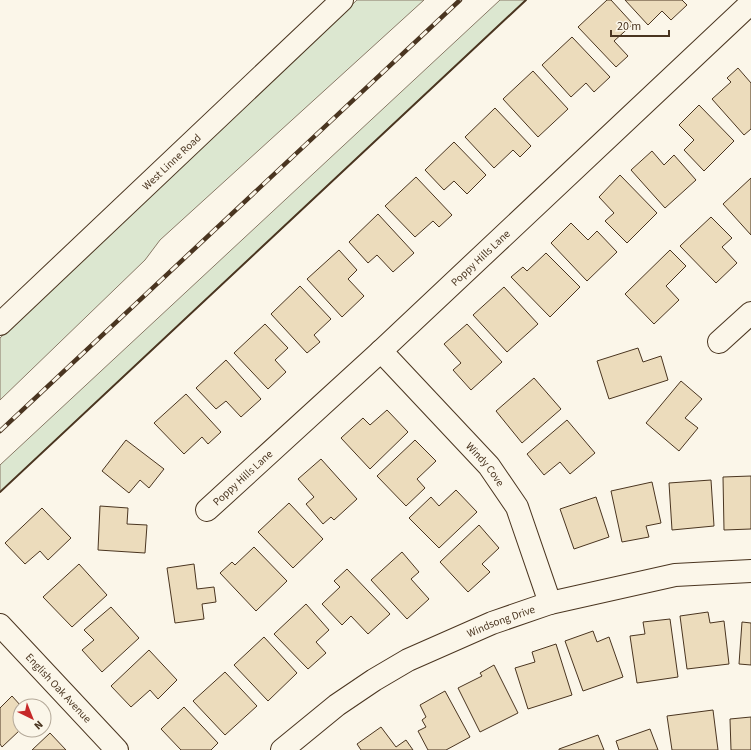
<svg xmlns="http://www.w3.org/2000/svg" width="751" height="750" viewBox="0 0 751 750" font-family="'Source Sans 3',sans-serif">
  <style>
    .green { fill: #dce7d0; stroke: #887966 }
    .building { fill: #ecdcbc; stroke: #4a3520 }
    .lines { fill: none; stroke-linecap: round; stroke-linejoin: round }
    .minor-casing { stroke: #4a3520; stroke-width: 24 }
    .major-casing { stroke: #4a3520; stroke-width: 24 }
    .minor { stroke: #fbf6e9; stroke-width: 22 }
    .major { stroke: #fbf6e9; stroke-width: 22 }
    .rail-casing { stroke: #4a3520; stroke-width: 4.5 }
    .rail { stroke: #fbf6e9; stroke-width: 3; stroke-dasharray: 9; stroke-linecap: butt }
    .wall { stroke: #4a3520; stroke-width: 2 }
    .labels { text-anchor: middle; stroke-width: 3; stroke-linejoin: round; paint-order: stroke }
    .street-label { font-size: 11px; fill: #4a3520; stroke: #fbf6e9 }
  </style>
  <rect width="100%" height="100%" fill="#fbf6e9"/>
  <g class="green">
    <path d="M 357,0 L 424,0 L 160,240 L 145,260 L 0,400 L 0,338 Z"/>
    <path d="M 500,0 L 526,0 L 0,492 L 0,465 Z"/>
  </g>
  <g class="building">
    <path d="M 607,0 L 611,0 L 633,24 L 614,41 L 628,56 L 616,67 L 578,27 Z"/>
    <path d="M 625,0 L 682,0 L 687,5 L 671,20 L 662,11 L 648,25 Z"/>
    <path d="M 572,37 L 610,77 L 594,92 L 586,83 L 571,97 L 542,65 Z"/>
    <path d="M 738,68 L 751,83 L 751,129 L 744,135 L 712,99 L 731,82 L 727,78 Z"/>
    <path d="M 533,71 L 568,109 L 538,137 L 503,99 Z"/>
    <path d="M 699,105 L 734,141 L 704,171 L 684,150 L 694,140 L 679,125 Z"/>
    <path d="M 495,108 L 531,146 L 520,157 L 513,150 L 494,168 L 465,137 Z"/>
    <path d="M 454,142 L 486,175 L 467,194 L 454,181 L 444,190 L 425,170 Z"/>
    <path d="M 652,151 L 664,165 L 674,155 L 696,180 L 665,208 L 631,170 Z"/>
    <path d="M 620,175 L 657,213 L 627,243 L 605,221 L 614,213 L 599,197 Z"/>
    <path d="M 416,177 L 452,215 L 439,227 L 433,221 L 415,237 L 385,206 Z"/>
    <path d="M 751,178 L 751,235 L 723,204 Z"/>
    <path d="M 378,214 L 414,253 L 393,272 L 377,255 L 368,263 L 349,242 Z"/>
    <path d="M 711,217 L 732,238 L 722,247 L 737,263 L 716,283 L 680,246 Z"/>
    <path d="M 571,223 L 588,240 L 597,231 L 617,252 L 587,281 L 551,243 Z"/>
    <path d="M 339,250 L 357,270 L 348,279 L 364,296 L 342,317 L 307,279 Z"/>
    <path d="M 670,250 L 686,266 L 666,286 L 679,300 L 654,324 L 625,294 Z"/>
    <path d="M 546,253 L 580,287 L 550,317 L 511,277 L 523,267 L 527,271 Z"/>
    <path d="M 300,286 L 331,319 L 314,335 L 320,342 L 307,353 L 271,314 Z"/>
    <path d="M 504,287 L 538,324 L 507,352 L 473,315 Z"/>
    <path d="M 265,324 L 288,348 L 275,360 L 286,372 L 268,389 L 234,353 Z"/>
    <path d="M 467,324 L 502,362 L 471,390 L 453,370 L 461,363 L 444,344 Z"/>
    <path d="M 638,348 L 643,362 L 661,356 L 668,380 L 609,399 L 597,361 Z"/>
    <path d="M 226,360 L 261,399 L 241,417 L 226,401 L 216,409 L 196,388 Z"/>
    <path d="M 534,378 L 561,409 L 522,443 L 496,411 Z"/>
    <path d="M 681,381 L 702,399 L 685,418 L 698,428 L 679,451 L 646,423 Z"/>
    <path d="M 186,394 L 221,432 L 208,444 L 202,437 L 184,454 L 154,423 Z"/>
    <path d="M 387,410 L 408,432 L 370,469 L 341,438 L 363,418 L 370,425 Z"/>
    <path d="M 567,420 L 595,453 L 570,474 L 560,462 L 544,475 L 527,454 Z"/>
    <path d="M 126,440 L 164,469 L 149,488 L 140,480 L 129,493 L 102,471 Z"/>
    <path d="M 415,440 L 436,461 L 417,479 L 425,488 L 406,506 L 377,476 Z"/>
    <path d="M 321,459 L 357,499 L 334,520 L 331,517 L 323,524 L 306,504 L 314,497 L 298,479 Z"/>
    <path d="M 751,476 L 751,529 L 724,530 L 723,477 Z"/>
    <path d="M 711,480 L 714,526 L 672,530 L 669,483 Z"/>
    <path d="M 652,482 L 661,523 L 646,526 L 649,537 L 622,542 L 611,491 Z"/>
    <path d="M 456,490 L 477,512 L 439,548 L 409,518 L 431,497 L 439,506 Z"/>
    <path d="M 596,497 L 609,537 L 574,549 L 560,509 Z"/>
    <path d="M 289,503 L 323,539 L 293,568 L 258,532 Z"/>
    <path d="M 100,506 L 128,508 L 127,524 L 147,525 L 145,553 L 98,550 Z"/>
    <path d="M 42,508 L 71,538 L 48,560 L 40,551 L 25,564 L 5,543 Z"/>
    <path d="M 479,525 L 499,548 L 482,564 L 490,572 L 468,592 L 440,562 Z"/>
    <path d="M 254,547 L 287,581 L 256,611 L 220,573 L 232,562 L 235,565 Z"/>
    <path d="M 402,552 L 419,572 L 411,579 L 429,599 L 407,619 L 371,580 Z"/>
    <path d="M 79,564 L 107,595 L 72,627 L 43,597 Z"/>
    <path d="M 194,564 L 197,589 L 214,587 L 216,602 L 202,604 L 204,619 L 175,623 L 167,568 Z"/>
    <path d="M 347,569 L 390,614 L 368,634 L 351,616 L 342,625 L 322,604 L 340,587 L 334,581 Z"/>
    <path d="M 306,604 L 329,630 L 316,642 L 326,653 L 308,669 L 274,634 Z"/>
    <path d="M 111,607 L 139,638 L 102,672 L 82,650 L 94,640 L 84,630 Z"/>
    <path d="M 708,612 L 710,623 L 724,621 L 729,664 L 687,669 L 680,616 Z"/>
    <path d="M 670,619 L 678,677 L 637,683 L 630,636 L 645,634 L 643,622 Z"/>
    <path d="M 742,622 L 751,623 L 751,665 L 739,664 Z"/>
    <path d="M 593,631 L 597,642 L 609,637 L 623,677 L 583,691 L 565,641 Z"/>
    <path d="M 264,637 L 297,673 L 268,701 L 234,665 Z"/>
    <path d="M 556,644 L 572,695 L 528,709 L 515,668 L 535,662 L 532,652 Z"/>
    <path d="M 149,650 L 177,680 L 158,699 L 150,690 L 131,707 L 111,686 Z"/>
    <path d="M 494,665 L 518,713 L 480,732 L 458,688 L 482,676 L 480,673 Z"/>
    <path d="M 225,672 L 257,706 L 225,735 L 193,701 Z"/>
    <path d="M 445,691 L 470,737 L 446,750 L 428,750 L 418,731 L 426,727 L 422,720 L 426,717 L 420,705 Z"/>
    <path d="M 12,696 L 21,706 L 20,706 L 20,730 L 2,747 L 0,744 L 0,708 Z"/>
    <path d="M 184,707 L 218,743 L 211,750 L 181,750 L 161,729 Z"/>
    <path d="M 713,710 L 718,750 L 672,750 L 667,716 Z"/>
    <path d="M 751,717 L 751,750 L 731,750 L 730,719 Z"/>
    <path d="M 381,727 L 396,747 L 406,740 L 413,750 L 361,750 L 357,744 Z"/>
    <path d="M 650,729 L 658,750 L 619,750 L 616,741 Z"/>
    <path d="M 50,733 L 66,750 L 32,750 Z"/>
    <path d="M 598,735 L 604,750 L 559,750 L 559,749 Z"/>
  </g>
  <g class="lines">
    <g class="minor-casing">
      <g id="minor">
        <path d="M 719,342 L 751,313"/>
        <path id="s1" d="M 381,351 L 489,466 L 517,507 L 550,603"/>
        <path id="s2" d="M 207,510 L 381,351 L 751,3"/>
        <path id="s3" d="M 0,625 L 117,750"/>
        <path id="s4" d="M 282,750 L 337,705 L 374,680 L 408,660 L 492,623 L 550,603 L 675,575 L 751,571"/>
      </g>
    </g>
    <g class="major-casing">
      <g id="major">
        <path id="s5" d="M 0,324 L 342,0"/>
      </g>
    </g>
    <use href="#minor" class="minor"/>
    <use href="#major" class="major"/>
    <g class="rail-casing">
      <path id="rail" d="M 0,431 L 460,0"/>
    </g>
    <use href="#rail" class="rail"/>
    <path class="wall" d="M 0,492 L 526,0"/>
  </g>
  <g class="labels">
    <g class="street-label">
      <text dy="4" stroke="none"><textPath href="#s5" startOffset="236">West Linne Road</textPath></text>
      <text dy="4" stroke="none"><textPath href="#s2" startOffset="372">Poppy Hills Lane</textPath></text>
      <text dy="4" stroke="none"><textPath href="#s1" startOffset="154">Windy Cove</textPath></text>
      <text dy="4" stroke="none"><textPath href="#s2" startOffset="48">Poppy Hills Lane</textPath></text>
      <text dy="4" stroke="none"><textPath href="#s4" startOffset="256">Windsong Drive</textPath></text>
      <text dy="4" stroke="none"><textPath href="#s3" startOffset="86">English Oak Avenue</textPath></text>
    </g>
  </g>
  <g transform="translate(32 718) rotate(137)"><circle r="19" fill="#fbf6e9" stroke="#b4a999"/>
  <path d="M0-3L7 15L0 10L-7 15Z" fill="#c62828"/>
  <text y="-6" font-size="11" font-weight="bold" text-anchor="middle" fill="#4a3520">N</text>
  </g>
  <path d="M611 30v6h58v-6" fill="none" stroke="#4a3520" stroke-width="2"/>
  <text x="617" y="30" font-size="12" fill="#4a3520" stroke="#fbf6e9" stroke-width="3" paint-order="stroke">20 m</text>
</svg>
